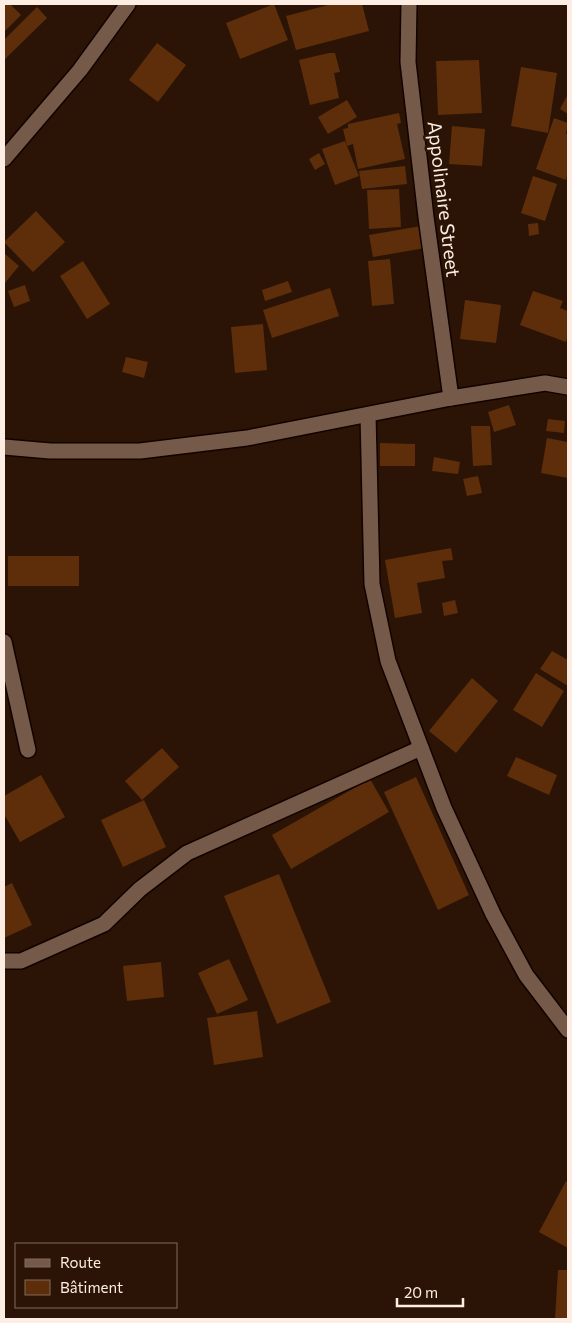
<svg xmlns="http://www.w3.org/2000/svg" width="572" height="1323" viewBox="0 0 572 1323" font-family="Commissioner,sans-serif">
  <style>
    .building { fill: #5d2e09 }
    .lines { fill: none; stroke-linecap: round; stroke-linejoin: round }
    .street-casing { stroke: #120200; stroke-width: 18 }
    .street { stroke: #765a49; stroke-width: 15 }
    .labels { text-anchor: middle; stroke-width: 5; stroke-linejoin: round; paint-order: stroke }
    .street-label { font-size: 19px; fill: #fdede3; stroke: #2b1405 }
  </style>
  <rect width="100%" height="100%" fill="#2b1405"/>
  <g class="building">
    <path d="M 4,4 L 10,4 L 21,15 L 4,32 Z"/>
    <path d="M 274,4 L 288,40 L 240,59 L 226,23 Z"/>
    <path d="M 332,4 L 362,4 L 369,31 L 296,50 L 286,16 Z"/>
    <path d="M 37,7 L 47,18 L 4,60 L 4,40 Z"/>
    <path d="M 157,43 L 186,65 L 158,102 L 129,80 Z"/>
    <path d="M 329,53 L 335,53 L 340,72 L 334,73 L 339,98 L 310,105 L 299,60 Z"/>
    <path d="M 479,60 L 482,113 L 438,115 L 436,61 Z"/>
    <path d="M 521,67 L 557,73 L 548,133 L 511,126 Z"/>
    <path d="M 568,94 L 568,114 L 560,109 Z"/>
    <path d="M 347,100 L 357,117 L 328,134 L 318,117 Z"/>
    <path d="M 399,113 L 401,123 L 397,124 L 405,159 L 358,169 L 353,144 L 347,146 L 343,129 L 348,128 L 348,124 Z"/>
    <path d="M 554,118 L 568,123 L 566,134 L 568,135 L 568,172 L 566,180 L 536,169 Z"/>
    <path d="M 452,126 L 485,129 L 482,166 L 449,164 Z"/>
    <path d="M 345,141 L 359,176 L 335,185 L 322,149 Z"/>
    <path d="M 319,153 L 325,164 L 315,170 L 309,159 Z"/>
    <path d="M 405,166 L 407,184 L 362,189 L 359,171 Z"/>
    <path d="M 533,176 L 557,184 L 545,221 L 521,213 Z"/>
    <path d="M 399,189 L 401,227 L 369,229 L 367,190 Z"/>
    <path d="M 36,211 L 65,242 L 33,272 L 4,242 Z"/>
    <path d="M 538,223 L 539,234 L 529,236 L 528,224 Z"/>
    <path d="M 421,226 L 425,248 L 373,257 L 369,235 Z"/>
    <path d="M 4,253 L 19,266 L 4,284 Z"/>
    <path d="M 390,259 L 394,304 L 372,306 L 368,261 Z"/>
    <path d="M 83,261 L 110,304 L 87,319 L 60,276 Z"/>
    <path d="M 288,281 L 292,292 L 265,301 L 262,290 Z"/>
    <path d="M 25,285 L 30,301 L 14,307 L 8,291 Z"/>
    <path d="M 330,288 L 339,316 L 272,338 L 263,310 Z"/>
    <path d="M 533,291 L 563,301 L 560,308 L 568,311 L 568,335 L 566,342 L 520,325 Z"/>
    <path d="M 465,300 L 501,305 L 496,343 L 460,339 Z"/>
    <path d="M 263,324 L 267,370 L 235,373 L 231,327 Z"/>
    <path d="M 126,357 L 148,362 L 144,378 L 122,372 Z"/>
    <path d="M 509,405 L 516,425 L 494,432 L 488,412 Z"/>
    <path d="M 548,419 L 565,421 L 564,433 L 546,431 Z"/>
    <path d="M 471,426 L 490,426 L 492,465 L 473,466 Z"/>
    <path d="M 547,438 L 568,442 L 568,478 L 541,473 Z"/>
    <path d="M 380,443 L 415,444 L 415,466 L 380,466 Z"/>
    <path d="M 434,457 L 460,462 L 458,474 L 432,471 Z"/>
    <path d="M 478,476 L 482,493 L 467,496 L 463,479 Z"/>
    <path d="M 451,548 L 453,560 L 442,561 L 445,578 L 417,583 L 422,613 L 395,618 L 385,560 Z"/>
    <rect x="8" y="556" width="71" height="30"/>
    <path d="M 455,600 L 458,613 L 444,616 L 442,603 Z"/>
    <path d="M 552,651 L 568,660 L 568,686 L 540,669 Z"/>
    <path d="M 536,673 L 564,691 L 542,727 L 513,710 Z"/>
    <path d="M 472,678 L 498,701 L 456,753 L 429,731 Z"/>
    <path d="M 162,748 L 179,767 L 142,800 L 125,781 Z"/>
    <path d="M 516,757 L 557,775 L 549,795 L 507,776 Z"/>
    <path d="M 41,775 L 65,817 L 20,842 L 4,814 L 4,796 Z"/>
    <path d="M 416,777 L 469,895 L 438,910 L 384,792 Z"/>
    <path d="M 370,779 L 389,812 L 291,869 L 272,835 Z"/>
    <path d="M 144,800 L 166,847 L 123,867 L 101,820 Z"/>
    <path d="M 279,874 L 331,1002 L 277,1024 L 224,896 Z"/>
    <path d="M 12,883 L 32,925 L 4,938 L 4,887 Z"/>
    <path d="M 229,959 L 248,1000 L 217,1014 L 198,973 Z"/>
    <path d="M 161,962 L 164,997 L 127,1001 L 123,966 Z"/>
    <path d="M 257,1011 L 263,1057 L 214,1065 L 207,1018 Z"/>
    <path d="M 566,1181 L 568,1183 L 568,1248 L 539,1232 Z"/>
    <path d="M 558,1270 L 568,1270 L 568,1319 L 555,1319 Z"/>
  </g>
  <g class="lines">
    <g class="street-casing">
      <g id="street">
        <path d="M 409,4 L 408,62 L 426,217 L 451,398"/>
        <path d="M 4,159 L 80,70 L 128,4"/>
        <path d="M 368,415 L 372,584 L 388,661 L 444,808 L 493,914 L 526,975 L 568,1030"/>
        <path d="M 4,447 L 50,451 L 140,451 L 247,438 L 451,398 L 545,383 L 568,387"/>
        <path d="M 4,642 L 28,750"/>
        <path d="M 4,961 L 21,961 L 104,924 L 140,889 L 187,853 L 421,748"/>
      </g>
    </g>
    <use href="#street" class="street"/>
  </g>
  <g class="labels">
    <g class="street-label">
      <text transform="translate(444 199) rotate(83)" y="7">Appolinaire Street</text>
    </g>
  </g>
  <rect width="572" height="1323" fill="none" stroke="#fdede3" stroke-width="10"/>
  <rect x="15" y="1243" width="162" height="65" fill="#2b1405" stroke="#7f6b5e"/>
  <rect x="25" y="1259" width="25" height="8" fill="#765a49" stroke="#7f6b5e"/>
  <text x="60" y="1268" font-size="15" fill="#fdede3">Route</text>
  <rect x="25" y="1280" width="25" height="15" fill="#5d2e09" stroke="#7f6b5e"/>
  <text x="60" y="1293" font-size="15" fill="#fdede3">Bâtiment</text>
  <path d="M397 1298v8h66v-8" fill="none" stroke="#fdede3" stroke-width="2.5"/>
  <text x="404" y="1298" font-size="15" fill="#fdede3" stroke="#2b1405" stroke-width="4" paint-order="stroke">20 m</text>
</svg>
